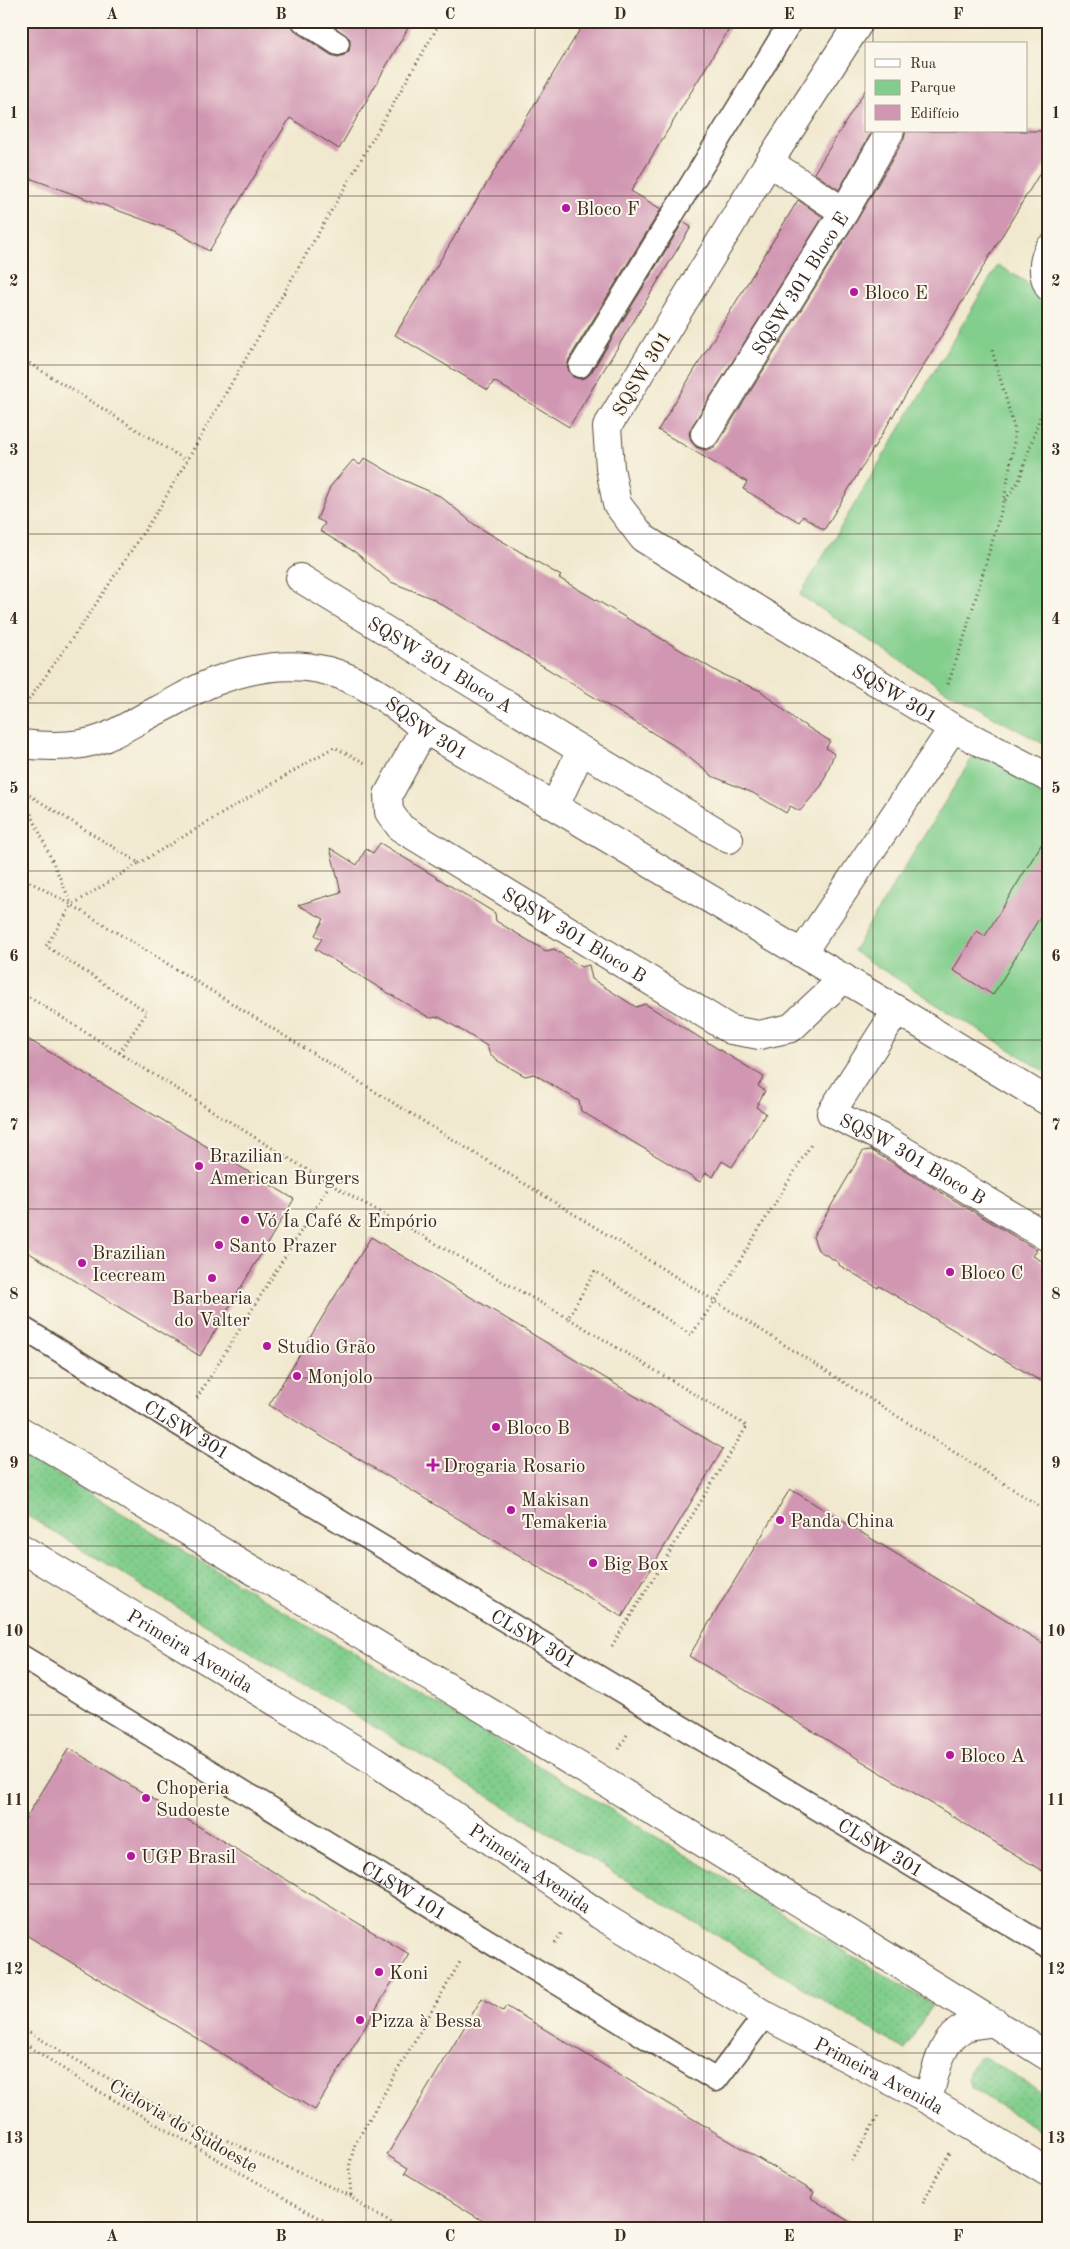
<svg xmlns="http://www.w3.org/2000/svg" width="1070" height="2249" viewBox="0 0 1070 2249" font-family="'Old Standard TT',serif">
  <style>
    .grass { fill: url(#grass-dots); stroke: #5e7c55 }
    .green { fill: #82ce8c; stroke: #5e7c55 }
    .building { fill: #d197b2 }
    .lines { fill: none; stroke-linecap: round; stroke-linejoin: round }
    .service-casing { stroke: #564739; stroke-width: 25 }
    .minor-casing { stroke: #564739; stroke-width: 30 }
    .secondary-casing { stroke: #564739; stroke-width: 30 }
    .path { stroke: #564739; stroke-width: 3; stroke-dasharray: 1 4; stroke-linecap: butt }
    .service { stroke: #fff; stroke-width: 22 }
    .minor { stroke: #fff; stroke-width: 28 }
    .secondary { stroke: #fff; stroke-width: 28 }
    .grid { fill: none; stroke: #3b2a1e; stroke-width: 1; stroke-opacity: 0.55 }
    .poi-dot { fill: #b5179e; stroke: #fbf7ec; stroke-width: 2 }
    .labels { text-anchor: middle; stroke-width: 4; stroke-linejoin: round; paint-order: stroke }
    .poi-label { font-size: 19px; fill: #3b2a1e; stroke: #fbf7ec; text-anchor: start }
    .street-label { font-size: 19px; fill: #3b2a1e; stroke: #fbf7ec }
    .neatline { fill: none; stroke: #3b2a1e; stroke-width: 2 }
    .grid-label { font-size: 16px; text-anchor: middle; font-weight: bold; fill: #3b2a1e }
  </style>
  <defs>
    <pattern id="grass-dots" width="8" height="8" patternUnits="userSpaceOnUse" patternTransform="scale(1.25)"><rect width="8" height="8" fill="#82ce8c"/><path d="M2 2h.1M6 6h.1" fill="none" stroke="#71b178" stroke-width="1.8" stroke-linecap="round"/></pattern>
  </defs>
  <rect width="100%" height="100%" fill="#fbf7ec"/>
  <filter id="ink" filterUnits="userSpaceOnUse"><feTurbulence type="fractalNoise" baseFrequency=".02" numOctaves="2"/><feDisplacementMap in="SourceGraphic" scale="10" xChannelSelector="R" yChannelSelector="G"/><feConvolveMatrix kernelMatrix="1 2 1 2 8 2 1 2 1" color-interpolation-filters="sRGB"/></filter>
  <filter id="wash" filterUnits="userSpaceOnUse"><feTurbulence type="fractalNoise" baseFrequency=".0096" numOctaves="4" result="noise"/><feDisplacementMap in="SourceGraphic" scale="20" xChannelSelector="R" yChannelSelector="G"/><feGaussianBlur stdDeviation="1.12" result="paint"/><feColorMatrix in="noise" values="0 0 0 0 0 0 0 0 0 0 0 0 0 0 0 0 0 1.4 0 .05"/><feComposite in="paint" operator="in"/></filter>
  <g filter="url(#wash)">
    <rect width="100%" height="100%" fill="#f1e9cf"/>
    <g class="grass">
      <path d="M 21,1452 L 932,2004 L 905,2050 L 21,1512 Z"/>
      <path d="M 984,2057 L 1049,2097 L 1049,2136 L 970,2087 C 965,2076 971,2067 978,2058 Z"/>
    </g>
    <g class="green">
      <path d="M 998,265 L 1049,296 L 1049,747 L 945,690 L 800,595 Z"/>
      <path d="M 980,745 L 1049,789 L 1049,1074 L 853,951 Z"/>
    </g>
    <g id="blocks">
      <g class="building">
        <path d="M 21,21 L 290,21 L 296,32 L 331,55 L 338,57 L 344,55 L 349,51 L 350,39 L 327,21 L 412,21 L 339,149 L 290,118 L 209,251 L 177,232 L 21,175 Z"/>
        <path d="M 585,21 L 734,21 L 631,191 L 661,209 L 569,359 L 567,366 L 573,377 L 580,379 L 587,377 L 591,373 L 683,222 L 691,227 L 569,427 L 494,381 L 488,390 L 395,335 Z"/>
        <path d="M 866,89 L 866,131 L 872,131 L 839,190 L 814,173 Z"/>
        <path d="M 906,131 L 1049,131 L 1049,158 L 824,530 L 803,516 L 799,522 L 743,489 L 747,482 L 658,430 L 798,200 L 823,217 L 692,426 L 689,433 L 691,441 L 696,447 L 705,450 L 713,448 L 718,443 L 857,220 L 904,139 Z"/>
        <path d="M 365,458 L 401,479 L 440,496 L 475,525 L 561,576 L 559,578 L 721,674 L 761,691 L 796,720 L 830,741 L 826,748 L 834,754 L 822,785 L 800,811 L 790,806 L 786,813 L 753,793 L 712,776 L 676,747 L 431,598 L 391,582 L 355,552 L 320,531 L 325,523 L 317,519 L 330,487 L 353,460 L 360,465 Z"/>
        <path d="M 1049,832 L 1049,902 L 993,995 L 953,970 L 977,931 L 985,936 Z"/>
        <path d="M 380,843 L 495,913 L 496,921 L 546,951 L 554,949 L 581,967 L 589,965 L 592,979 L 636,1007 L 645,1004 L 764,1077 L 758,1086 L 765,1091 L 756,1107 L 766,1113 L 732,1167 L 722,1161 L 713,1177 L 706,1173 L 700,1182 L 581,1111 L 579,1101 L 534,1074 L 525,1076 L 498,1061 L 490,1055 L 487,1046 L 461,1030 L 439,1017 L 430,1018 L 315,949 L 322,939 L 315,935 L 324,919 L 298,905 L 341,892 L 330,848 L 357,865 L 366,849 L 373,853 Z"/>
        <path d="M 21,1035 L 294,1199 L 200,1356 L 21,1248 Z"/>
        <path d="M 871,1150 L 1037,1250 L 1033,1256 L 1049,1265 L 1049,1386 L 879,1286 L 878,1288 L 839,1265 L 839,1263 L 818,1250 L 813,1237 L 863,1151 Z"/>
        <path d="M 371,1237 L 723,1449 L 622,1617 L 269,1405 Z"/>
        <path d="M 790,1489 L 1049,1647 L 1049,1875 L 689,1656 Z"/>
        <path d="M 69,1748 L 409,1954 L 315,2110 L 21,1932 L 21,1826 Z"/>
        <path d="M 482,1998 L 503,2011 L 506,2006 L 814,2192 L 811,2198 L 860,2228 L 495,2228 L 475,2216 L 405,2173 L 408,2168 L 387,2155 Z"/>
      </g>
    </g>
  </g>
  <g filter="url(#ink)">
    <use href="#blocks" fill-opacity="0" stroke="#564739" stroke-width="1"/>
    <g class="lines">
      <g class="service-casing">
        <g id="service">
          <path d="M 303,21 L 338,44"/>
          <path d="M 580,366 L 791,21"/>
          <path id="s1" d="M 21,1327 L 180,1425 L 1049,1948"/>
          <path id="s2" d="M 21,1656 L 716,2080 L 765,2015"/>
        </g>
      </g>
      <g class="minor-casing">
        <g id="minor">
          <path id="s3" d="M 860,21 L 769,162 L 607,427 L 610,468 L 617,504 L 643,538 L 761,612 L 953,728 L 1049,778"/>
          <path d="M 769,162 L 844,212"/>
          <path d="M 1049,249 C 1042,262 1042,274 1049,287"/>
          <path id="s4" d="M 705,434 L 844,212 L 890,131"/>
          <path id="s5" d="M 300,578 L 581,750 L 729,839"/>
          <path id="s6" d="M 424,729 L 388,795 L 389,812 L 401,828 L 731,1030 L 759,1035 L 791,1028 L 844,978"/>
          <path id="s7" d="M 21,744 C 47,747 79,748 104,738 C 122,730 140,719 158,710 C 177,701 196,688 216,681 C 302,649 358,670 424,729 L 897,1010 L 1049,1102"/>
          <path d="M 555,806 L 581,750"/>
          <path d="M 802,953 L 953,728"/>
          <path id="s8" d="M 897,1010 L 831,1113 L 884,1139 L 1049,1238"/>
        </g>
      </g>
      <g class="secondary-casing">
        <g id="secondary">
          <path d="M 21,1431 L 602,1780 L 1049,2057"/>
          <path id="s9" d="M 21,1548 L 374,1761 L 600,1915 L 765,2015 L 928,2100 L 1049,2173"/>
          <path d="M 928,2100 C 935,2075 939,2041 964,2028 C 972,2024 985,2024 995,2022"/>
        </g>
      </g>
      <g class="path">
        <path d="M 21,358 L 187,461"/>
        <path d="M 1005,500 L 1019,481 L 1049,389"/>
        <path d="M 948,684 L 964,638 L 1004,501 L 1014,442 L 1014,427 L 992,350"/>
        <path d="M 23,708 L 88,616 L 160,507 L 441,21"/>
        <path d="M 21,790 L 139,863 L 72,905 L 46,946 L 147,1012 L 119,1053"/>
        <path d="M 21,791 L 72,905"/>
        <path d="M 139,863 L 334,747 L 365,763"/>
        <path d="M 21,877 L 72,905 L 715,1301 L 1049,1512"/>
        <path d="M 21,992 L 330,1184 L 568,1318"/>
        <path d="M 197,1398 L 330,1184"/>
        <path d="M 612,1646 L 747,1426 L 568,1318 L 595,1271 L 691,1335 L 715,1301 L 812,1143"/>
        <path d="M 619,1749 L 628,1733"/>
        <path d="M 555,1943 L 563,1931"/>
        <path d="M 21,2028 L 179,2119 L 351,2196"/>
        <path d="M 21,2041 L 88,2085 L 337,2228"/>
        <path d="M 852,2161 L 879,2114"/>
        <path d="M 923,2203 L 949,2153"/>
        <path d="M 400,2228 L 365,2208 L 351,2196 L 349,2167 L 355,2144 L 460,1962"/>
      </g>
      <use href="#service" class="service"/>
      <use href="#minor" class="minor"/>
      <use href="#secondary" class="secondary"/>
    </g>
  </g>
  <path class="grid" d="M 197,21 L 197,2228M 366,21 L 366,2228M 535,21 L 535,2228M 704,21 L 704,2228M 873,21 L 873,44M 873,131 L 873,2228M 21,196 L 1049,196M 21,365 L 1049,365M 21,534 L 1049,534M 21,703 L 1049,703M 21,871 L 1049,871M 21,1040 L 1049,1040M 21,1209 L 1049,1209M 21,1378 L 1049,1378M 21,1546 L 1049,1546M 21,1715 L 1049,1715M 21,1884 L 1049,1884M 21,2053 L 1049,2053"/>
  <g class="poi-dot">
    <circle cx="566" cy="208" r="5"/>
    <circle cx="854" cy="292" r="5"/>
    <circle cx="199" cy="1166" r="5"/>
    <circle cx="245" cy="1220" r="5"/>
    <circle cx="219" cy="1245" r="5"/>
    <circle cx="82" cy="1263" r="5"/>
    <circle cx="950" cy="1272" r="5"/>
    <circle cx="212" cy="1278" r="5"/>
    <circle cx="267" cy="1346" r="5"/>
    <circle cx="297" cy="1376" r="5"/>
    <circle cx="496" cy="1427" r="5"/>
    <path d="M430.5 1457.5h5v5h5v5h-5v5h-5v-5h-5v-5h5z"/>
    <circle cx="511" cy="1510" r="5"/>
    <circle cx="780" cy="1520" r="5"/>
    <circle cx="593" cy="1563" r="5"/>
    <circle cx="950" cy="1755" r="5"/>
    <circle cx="146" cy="1798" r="5"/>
    <circle cx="131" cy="1856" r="5"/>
    <circle cx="379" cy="1972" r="5"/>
    <circle cx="360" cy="2020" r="5"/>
  </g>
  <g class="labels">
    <g class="poi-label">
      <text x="576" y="215">Bloco F</text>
      <text x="864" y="299">Bloco E</text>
      <text x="209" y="1162">Brazilian<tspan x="209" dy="22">American Burgers</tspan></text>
      <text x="255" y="1227">Vó Ía Café &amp; Empório</text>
      <text x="229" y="1252">Santo Prazer</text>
      <text x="92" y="1259">Brazilian<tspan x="92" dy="22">Icecream</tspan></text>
      <text x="960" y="1279">Bloco C</text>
      <text x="212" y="1304" text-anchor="middle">Barbearia<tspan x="212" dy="22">do Valter</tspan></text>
      <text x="277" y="1353">Studio Grão</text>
      <text x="307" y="1383">Monjolo</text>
      <text x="506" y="1434">Bloco B</text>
      <text x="443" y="1472">Drogaria Rosario</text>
      <text x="521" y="1506">Makisan<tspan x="521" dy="22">Temakeria</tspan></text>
      <text x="790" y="1527">Panda China</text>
      <text x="603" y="1570">Big Box</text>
      <text x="960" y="1762">Bloco A</text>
      <text x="156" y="1794">Choperia<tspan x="156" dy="22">Sudoeste</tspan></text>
      <text x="141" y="1863">UGP Brasil</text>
      <text x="389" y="1979">Koni</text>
      <text x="370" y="2027">Pizza à Bessa</text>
    </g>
    <g class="street-label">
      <text dy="7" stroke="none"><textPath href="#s4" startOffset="178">SQSW 301 Bloco E</textPath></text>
      <text transform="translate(641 373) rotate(-59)" y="7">SQSW 301</text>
      <text dy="7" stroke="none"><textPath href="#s5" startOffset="165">SQSW 301 Bloco A</textPath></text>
      <text dy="7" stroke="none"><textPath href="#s3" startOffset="895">SQSW 301</textPath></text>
      <text dy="7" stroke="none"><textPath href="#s7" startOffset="439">SQSW 301</textPath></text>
      <text dy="7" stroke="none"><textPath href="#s6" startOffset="316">SQSW 301 Bloco B</textPath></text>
      <text dy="7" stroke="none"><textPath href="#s8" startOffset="216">SQSW 301 Bloco B</textPath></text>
      <text dy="7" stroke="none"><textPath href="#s1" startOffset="195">CLSW 301</textPath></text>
      <text dy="7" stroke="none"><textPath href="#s1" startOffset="600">CLSW 301</textPath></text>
      <text dy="7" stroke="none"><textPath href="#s9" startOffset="198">Primeira Avenida</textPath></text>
      <text dy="7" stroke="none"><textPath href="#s1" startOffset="1005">CLSW 301</textPath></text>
      <text dy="7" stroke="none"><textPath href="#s9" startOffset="602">Primeira Avenida</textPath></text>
      <text dy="7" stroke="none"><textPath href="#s2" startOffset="449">CLSW 101</textPath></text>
      <text dy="7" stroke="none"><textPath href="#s9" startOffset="1008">Primeira Avenida</textPath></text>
      <text transform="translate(184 2125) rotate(30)" y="7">Ciclovia do Sudoeste</text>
    </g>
  </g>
  <rect width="1070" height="2249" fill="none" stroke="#fbf7ec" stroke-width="55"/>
  <rect x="865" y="42" width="162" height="90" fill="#fbf7ec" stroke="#aea59a"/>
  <rect x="875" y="59" width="25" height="8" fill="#ffffff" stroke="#aea59a"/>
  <text x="910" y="68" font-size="15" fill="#3b2a1e">Rua</text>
  <rect x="875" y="80" width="25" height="15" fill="#82ce8c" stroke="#aea59a"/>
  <text x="910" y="92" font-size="15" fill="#3b2a1e">Parque</text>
  <rect x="875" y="105" width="25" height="15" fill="#d197b2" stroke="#aea59a"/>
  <text x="910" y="118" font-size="15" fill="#3b2a1e">Edifício</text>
  <rect x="28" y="28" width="1014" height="2194" class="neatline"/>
  <g class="grid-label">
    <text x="112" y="19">A</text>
    <text x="281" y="19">B</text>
    <text x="450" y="19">C</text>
    <text x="620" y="19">D</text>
    <text x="789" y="19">E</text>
    <text x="958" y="19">F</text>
    <text x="14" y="118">1</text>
    <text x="1056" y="118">1</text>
    <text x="14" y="286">2</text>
    <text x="1056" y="286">2</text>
    <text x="14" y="455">3</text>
    <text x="1056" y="455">3</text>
    <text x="14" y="624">4</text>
    <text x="1056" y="624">4</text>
    <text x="14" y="793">5</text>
    <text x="1056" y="793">5</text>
    <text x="14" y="961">6</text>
    <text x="1056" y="961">6</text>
    <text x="14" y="1130">7</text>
    <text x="1056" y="1130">7</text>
    <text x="14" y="1299">8</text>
    <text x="1056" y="1299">8</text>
    <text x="14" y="1468">9</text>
    <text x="1056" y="1468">9</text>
    <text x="14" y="1636">10</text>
    <text x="1056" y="1636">10</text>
    <text x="14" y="1805">11</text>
    <text x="1056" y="1805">11</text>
    <text x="14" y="1974">12</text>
    <text x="1056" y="1974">12</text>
    <text x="14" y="2143">13</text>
    <text x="1056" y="2143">13</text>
    <text x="112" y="2241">A</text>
    <text x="281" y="2241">B</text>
    <text x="450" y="2241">C</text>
    <text x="620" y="2241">D</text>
    <text x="789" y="2241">E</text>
    <text x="958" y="2241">F</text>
  </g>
</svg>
